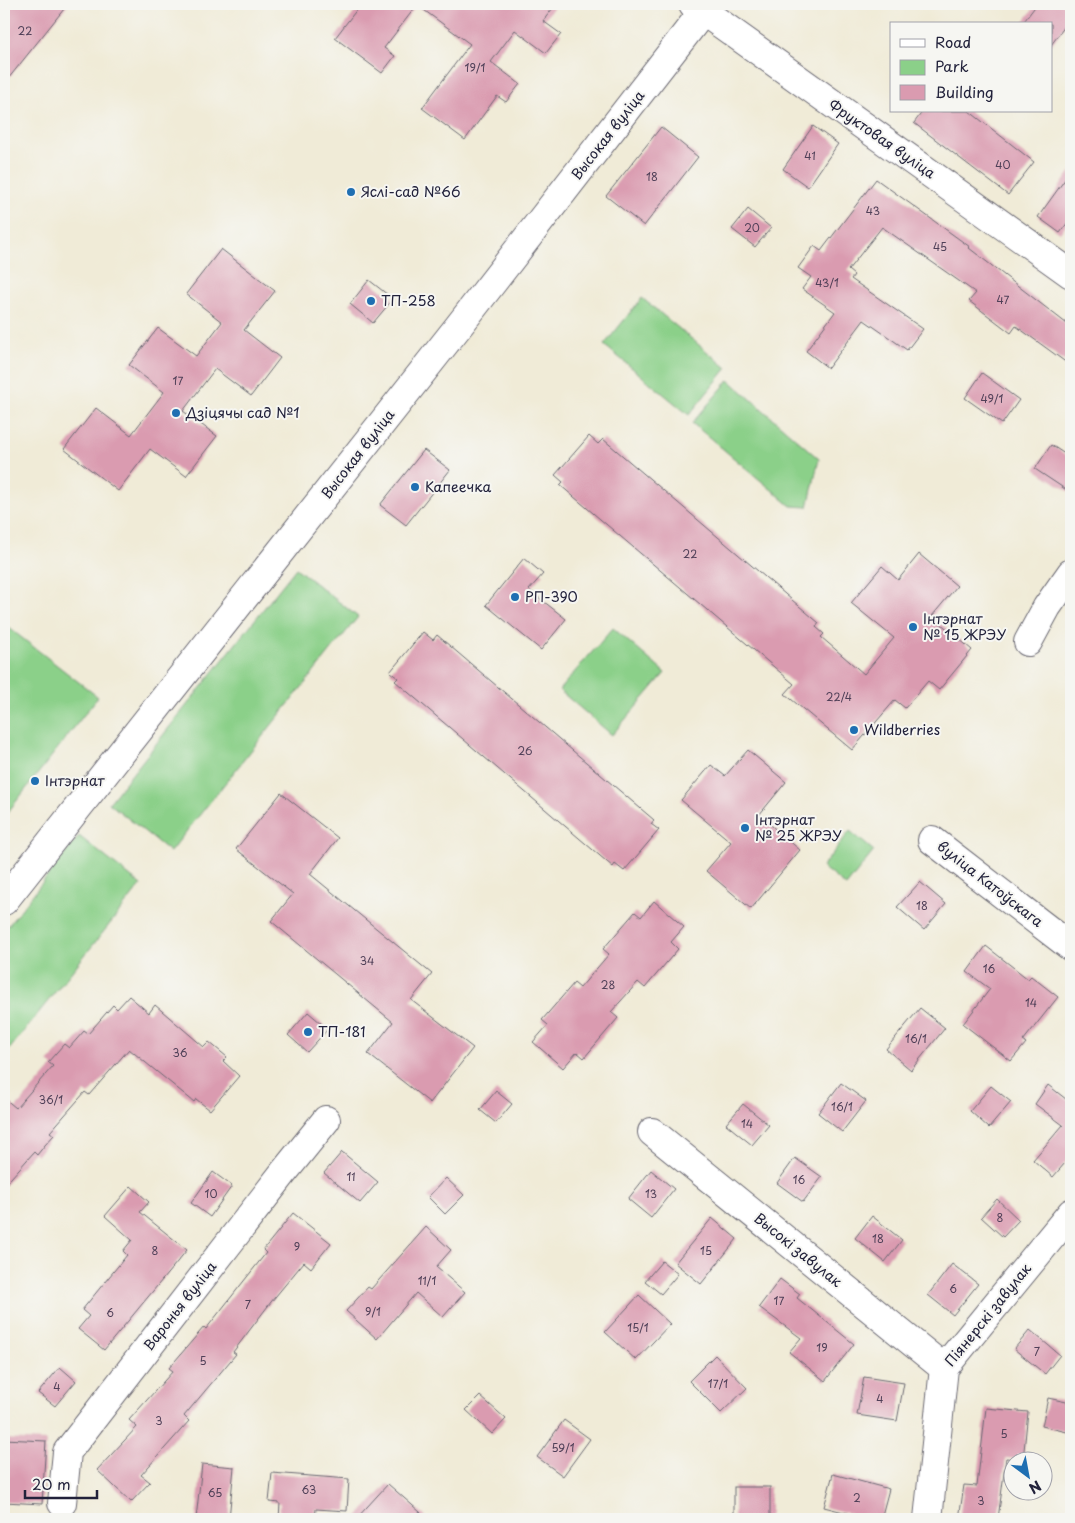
<svg xmlns="http://www.w3.org/2000/svg" width="1075" height="1523" viewBox="0 0 1075 1523" font-family="'Playpen Sans',sans-serif">
  <style>
    .green { fill: #8bd089; stroke: #567962 }
    .building { fill: #da9bb0 }
    .lines { fill: none; stroke-linecap: round; stroke-linejoin: round }
    .street-casing { stroke: #6a6872; stroke-width: 30 }
    .street { stroke: #fff; stroke-width: 28 }
    .poi-dot { fill: #1f6fb2; stroke: #f6f6f2; stroke-width: 2 }
    .labels { text-anchor: middle; stroke-width: 4; stroke-linejoin: round; paint-order: stroke }
    .number-label { font-size: 11px; fill: #504058 }
    .street-label { font-size: 14px; fill: #22223b; stroke: #f6f6f2 }
    .poi-label { font-size: 14px; fill: #22223b; stroke: #f6f6f2; text-anchor: start }
  </style>
  <rect width="100%" height="100%" fill="#f6f6f2"/>
  <filter id="ink" filterUnits="userSpaceOnUse"><feTurbulence type="fractalNoise" baseFrequency=".02" numOctaves="2"/><feDisplacementMap in="SourceGraphic" scale="10" xChannelSelector="R" yChannelSelector="G"/><feConvolveMatrix kernelMatrix="1 2 1 2 8 2 1 2 1" color-interpolation-filters="sRGB"/></filter>
  <filter id="wash" filterUnits="userSpaceOnUse"><feTurbulence type="fractalNoise" baseFrequency=".0096" numOctaves="4" result="noise"/><feDisplacementMap in="SourceGraphic" scale="20" xChannelSelector="R" yChannelSelector="G"/><feGaussianBlur stdDeviation="1.12" result="paint"/><feColorMatrix in="noise" values="0 0 0 0 0 0 0 0 0 0 0 0 0 0 0 0 0 1.4 0 .05"/><feComposite in="paint" operator="in"/></filter>
  <g filter="url(#wash)">
    <rect width="100%" height="100%" fill="#f0ebd7"/>
    <g class="green">
      <path d="M 642,298 L 727,368 L 689,415 L 604,345 Z"/>
      <path d="M 729,380 L 819,459 L 808,507 L 791,506 L 692,423 Z"/>
      <path d="M 296,568 L 358,617 L 170,852 L 109,803 Z"/>
      <path d="M 4,624 L 98,697 L 4,817 Z"/>
      <path d="M 613,628 L 665,673 L 612,735 L 559,690 Z"/>
      <path d="M 850,831 L 874,851 L 846,886 L 822,867 Z"/>
      <path d="M 79,836 L 141,885 L 4,1056 L 4,931 Z"/>
    </g>
    <g id="blocks">
      <g class="building">
        <path d="M 4,4 L 68,4 L 4,84 Z"/>
        <path d="M 361,4 L 556,4 L 543,21 L 561,34 L 546,53 L 515,30 L 491,62 L 520,84 L 506,102 L 497,96 L 465,140 L 422,108 L 470,44 L 417,5 L 384,48 L 395,56 L 382,73 L 335,38 Z"/>
        <path d="M 1037,4 L 1071,4 L 1071,18 L 1051,45 L 1051,24 L 1022,24 Z"/>
        <path d="M 923,111 L 969,111 L 1034,162 L 1008,195 L 914,123 Z"/>
        <path d="M 813,126 L 838,144 L 808,187 L 783,169 Z"/>
        <path d="M 661,127 L 698,157 L 644,226 L 606,196 Z"/>
        <path d="M 1071,171 L 1071,218 L 1060,233 L 1038,217 Z"/>
        <path d="M 876,179 L 970,247 L 969,248 L 1071,327 L 1071,366 L 1016,326 L 1011,333 L 969,301 L 976,293 L 882,227 L 848,270 L 854,275 L 851,279 L 923,329 L 907,350 L 864,320 L 828,368 L 806,351 L 835,312 L 802,289 L 811,277 L 798,268 L 814,246 L 821,251 Z"/>
        <path d="M 748,209 L 771,228 L 755,247 L 732,229 Z"/>
        <path d="M 221,249 L 275,291 L 244,330 L 280,358 L 251,396 L 215,369 L 183,411 L 217,436 L 186,476 L 150,449 L 118,491 L 64,449 L 96,408 L 131,435 L 164,392 L 129,365 L 158,328 L 196,356 L 222,322 L 186,294 Z"/>
        <path d="M 369,280 L 393,299 L 373,323 L 350,304 Z"/>
        <path d="M 982,373 L 1019,400 L 1002,424 L 965,398 Z"/>
        <path d="M 589,436 L 598,444 L 603,439 L 819,623 L 816,627 L 824,634 L 821,637 L 864,674 L 894,638 L 851,603 L 882,566 L 898,580 L 919,554 L 957,586 L 932,616 L 972,650 L 939,690 L 928,681 L 905,708 L 895,700 L 852,750 L 785,694 L 794,684 L 560,485 L 563,482 L 555,475 Z"/>
        <path d="M 1051,445 L 1071,458 L 1071,493 L 1035,469 Z"/>
        <path d="M 424,450 L 450,470 L 406,525 L 380,505 Z"/>
        <path d="M 524,558 L 543,574 L 529,590 L 566,619 L 541,650 L 486,605 Z"/>
        <path d="M 423,632 L 433,640 L 437,635 L 654,820 L 651,824 L 659,830 L 624,871 L 615,864 L 613,867 L 395,681 L 398,678 L 390,672 Z"/>
        <path d="M 748,750 L 786,782 L 759,815 L 800,850 L 751,909 L 706,871 L 731,842 L 681,800 L 711,765 L 725,776 Z"/>
        <path d="M 281,793 L 338,838 L 310,874 L 432,974 L 411,1000 L 473,1048 L 430,1103 L 368,1054 L 393,1022 L 271,921 L 293,894 L 236,849 Z"/>
        <path d="M 920,882 L 946,904 L 924,930 L 897,907 Z"/>
        <path d="M 654,901 L 684,927 L 671,942 L 678,949 L 645,988 L 638,982 L 611,1012 L 618,1018 L 584,1058 L 577,1052 L 563,1068 L 533,1042 L 548,1025 L 542,1020 L 574,983 L 580,988 L 609,954 L 603,949 L 635,912 L 641,917 Z"/>
        <path d="M 986,946 L 1028,979 L 1031,976 L 1058,997 L 1023,1041 L 1026,1043 L 1011,1061 L 963,1024 L 990,989 L 967,972 Z"/>
        <path d="M 129,996 L 149,1013 L 155,1005 L 204,1047 L 209,1042 L 227,1057 L 223,1061 L 239,1076 L 210,1110 L 196,1099 L 194,1102 L 129,1049 L 89,1095 L 85,1092 L 50,1132 L 54,1135 L 45,1145 L 37,1155 L 34,1152 L 4,1186 L 4,1098 L 16,1108 L 53,1066 L 48,1062 L 64,1044 L 69,1048 L 84,1031 L 88,1034 L 113,1005 L 117,1009 Z"/>
        <path d="M 920,1008 L 945,1028 L 911,1070 L 886,1049 Z"/>
        <path d="M 308,1012 L 328,1029 L 307,1052 L 288,1035 Z"/>
        <path d="M 841,1083 L 866,1101 L 842,1132 L 818,1113 Z"/>
        <path d="M 1048,1085 L 1071,1103 L 1071,1156 L 1053,1177 L 1033,1160 L 1063,1125 L 1035,1104 Z"/>
        <path d="M 991,1086 L 1011,1102 L 989,1128 L 970,1111 Z"/>
        <path d="M 496,1091 L 512,1104 L 496,1123 L 480,1110 Z"/>
        <path d="M 743,1104 L 769,1125 L 752,1145 L 726,1124 Z"/>
        <path d="M 342,1152 L 378,1182 L 360,1203 L 324,1173 Z"/>
        <path d="M 795,1158 L 822,1177 L 803,1202 L 777,1183 Z"/>
        <path d="M 651,1170 L 674,1189 L 651,1218 L 628,1199 Z"/>
        <path d="M 213,1172 L 232,1186 L 210,1217 L 191,1203 Z"/>
        <path d="M 446,1178 L 464,1195 L 445,1214 L 428,1197 Z"/>
        <path d="M 131,1186 L 149,1202 L 140,1212 L 187,1250 L 104,1350 L 78,1329 L 89,1316 L 82,1310 L 127,1255 L 123,1251 L 132,1240 L 105,1216 Z"/>
        <path d="M 997,1199 L 1019,1220 L 1003,1237 L 981,1217 Z"/>
        <path d="M 293,1213 L 331,1243 L 311,1268 L 304,1262 L 271,1302 L 233,1352 L 236,1354 L 184,1416 L 189,1421 L 141,1475 L 150,1482 L 131,1502 L 97,1470 L 137,1427 L 129,1420 L 173,1371 L 169,1368 L 204,1327 L 206,1329 L 266,1253 L 263,1250 Z"/>
        <path d="M 872,1216 L 902,1240 L 885,1262 L 855,1238 Z"/>
        <path d="M 712,1218 L 737,1239 L 701,1284 L 675,1263 Z"/>
        <path d="M 426,1227 L 451,1250 L 436,1267 L 465,1292 L 443,1317 L 416,1293 L 377,1339 L 346,1311 L 368,1287 L 371,1289 Z"/>
        <path d="M 662,1261 L 678,1274 L 661,1294 L 645,1281 Z"/>
        <path d="M 952,1264 L 978,1284 L 953,1315 L 928,1295 Z"/>
        <path d="M 780,1279 L 800,1294 L 797,1298 L 854,1344 L 825,1381 L 789,1352 L 801,1338 L 759,1307 Z"/>
        <path d="M 639,1295 L 670,1324 L 636,1360 L 605,1332 Z"/>
        <path d="M 1030,1330 L 1060,1355 L 1045,1374 L 1014,1349 Z"/>
        <path d="M 715,1355 L 747,1388 L 721,1413 L 689,1381 Z"/>
        <path d="M 60,1367 L 76,1381 L 55,1406 L 38,1393 Z"/>
        <path d="M 864,1377 L 904,1383 L 897,1421 L 857,1415 Z"/>
        <path d="M 480,1396 L 506,1419 L 492,1434 L 466,1410 Z"/>
        <path d="M 1048,1398 L 1071,1403 L 1071,1433 L 1042,1426 Z"/>
        <path d="M 986,1408 L 1028,1412 L 1023,1460 L 1006,1458 L 998,1519 L 959,1519 L 964,1485 L 977,1486 Z"/>
        <path d="M 564,1420 L 590,1439 L 563,1476 L 537,1457 Z"/>
        <path d="M 4,1439 L 46,1441 L 42,1504 L 4,1502 Z"/>
        <path d="M 202,1464 L 234,1467 L 229,1519 L 196,1519 Z"/>
        <path d="M 272,1473 L 349,1479 L 347,1511 L 316,1509 L 315,1519 L 279,1519 L 280,1503 L 269,1502 Z"/>
        <path d="M 833,1474 L 889,1489 L 881,1519 L 871,1519 L 824,1507 Z"/>
        <path d="M 388,1484 L 428,1519 L 356,1519 Z"/>
        <rect x="734" y="1487" width="36" height="32"/>
      </g>
    </g>
  </g>
  <g filter="url(#ink)">
    <use href="#blocks" fill-opacity="0" stroke="#6a6872" stroke-width="1"/>
    <g class="lines">
      <g class="street-casing">
        <g id="street">
          <path d="M 693,4 L 1071,274"/>
          <path d="M 1028,642 L 1047,607 L 1071,573"/>
          <path d="M 932,840 L 1071,947"/>
          <path d="M 4,901 L 458,327 L 709,4"/>
          <path d="M 652,1132 L 944,1368"/>
          <path d="M 62,1503 L 67,1452 L 284,1172 L 326,1120"/>
          <path d="M 928,1519 L 944,1368 L 1071,1213"/>
        </g>
      </g>
      <use href="#street" class="street"/>
    </g>
  </g>
  <g class="poi-dot">
    <circle cx="351" cy="192" r="5"/>
    <circle cx="371" cy="301" r="5"/>
    <circle cx="176" cy="413" r="5"/>
    <circle cx="415" cy="487" r="5"/>
    <circle cx="515" cy="597" r="5"/>
    <circle cx="913" cy="627" r="5"/>
    <circle cx="854" cy="730" r="5"/>
    <circle cx="35" cy="781" r="5"/>
    <circle cx="745" cy="828" r="5"/>
    <circle cx="308" cy="1032" r="5"/>
  </g>
  <g class="labels">
    <g class="number-label">
      <text x="25" y="35">22</text>
      <text x="475" y="72">19/1</text>
      <text x="810" y="160">41</text>
      <text x="1003" y="169">40</text>
      <text x="652" y="181">18</text>
      <text x="873" y="215">43</text>
      <text x="752" y="232">20</text>
      <text x="940" y="251">45</text>
      <text x="827" y="287">43/1</text>
      <text x="1003" y="304">47</text>
      <text x="178" y="385">17</text>
      <text x="992" y="403">49/1</text>
      <text x="690" y="558">22</text>
      <text x="839" y="701">22/4</text>
      <text x="525" y="755">26</text>
      <text x="922" y="910">18</text>
      <text x="367" y="965">34</text>
      <text x="989" y="973">16</text>
      <text x="608" y="989">28</text>
      <text x="1031" y="1007">14</text>
      <text x="916" y="1043">16/1</text>
      <text x="180" y="1057">36</text>
      <text x="51" y="1104">36/1</text>
      <text x="842" y="1111">16/1</text>
      <text x="747" y="1128">14</text>
      <text x="351" y="1181">11</text>
      <text x="799" y="1184">16</text>
      <text x="211" y="1198">10</text>
      <text x="651" y="1198">13</text>
      <text x="1000" y="1222">8</text>
      <text x="878" y="1243">18</text>
      <text x="297" y="1251">9</text>
      <text x="155" y="1255">8</text>
      <text x="706" y="1255">15</text>
      <text x="427" y="1285">11/1</text>
      <text x="953" y="1293">6</text>
      <text x="779" y="1305">17</text>
      <text x="248" y="1309">7</text>
      <text x="373" y="1316">9/1</text>
      <text x="110" y="1317">6</text>
      <text x="638" y="1332">15/1</text>
      <text x="822" y="1352">19</text>
      <text x="1037" y="1356">7</text>
      <text x="203" y="1365">5</text>
      <text x="718" y="1388">17/1</text>
      <text x="57" y="1391">4</text>
      <text x="880" y="1403">4</text>
      <text x="159" y="1425">3</text>
      <text x="1004" y="1438">5</text>
      <text x="563" y="1452">59/1</text>
      <text x="309" y="1494">63</text>
      <text x="215" y="1497">65</text>
      <text x="857" y="1502">2</text>
      <text x="981" y="1505">3</text>
    </g>
    <g class="street-label">
      <text transform="translate(608 135) rotate(-52)" y="5">Высокая вуліца</text>
      <text transform="translate(882 139) rotate(35)" y="5">Фруктовая вуліца</text>
      <text transform="translate(358 454) rotate(-52)" y="5">Высокая вуліца</text>
      <text transform="translate(990 884) rotate(38)" y="5">вуліца Катоўскага</text>
      <text transform="translate(798 1250) rotate(39)" y="5">Высокі завулак</text>
      <text transform="translate(180 1306) rotate(-52)" y="5">Варонья вуліца</text>
      <text transform="translate(988 1315) rotate(-51)" y="5">Піянерскі завулак</text>
    </g>
    <g class="poi-label">
      <text x="361" y="197">Яслі-сад №66</text>
      <text x="381" y="306">ТП-258</text>
      <text x="186" y="418">Дзіцячы сад №1</text>
      <text x="425" y="492">Капеечка</text>
      <text x="525" y="602">РП-390</text>
      <text x="923" y="624">Інтэрнат<tspan x="923" dy="16">№ 15 ЖРЭУ</tspan></text>
      <text x="864" y="735">Wildberries</text>
      <text x="45" y="786">Інтэрнат</text>
      <text x="755" y="825">Інтэрнат<tspan x="755" dy="16">№ 25 ЖРЭУ</tspan></text>
      <text x="318" y="1037">ТП-181</text>
    </g>
  </g>
  <rect width="1075" height="1523" fill="none" stroke="#f6f6f2" stroke-width="20"/>
  <rect x="890" y="22" width="162" height="90" fill="#f6f6f2" stroke="#a1a1a9"/>
  <rect x="900" y="39" width="25" height="8" fill="#ffffff" stroke="#a1a1a9"/>
  <text x="935" y="48" font-size="15" fill="#22223b">Road</text>
  <rect x="900" y="60" width="25" height="15" fill="#8bd089" stroke="#a1a1a9"/>
  <text x="935" y="72" font-size="15" fill="#22223b">Park</text>
  <rect x="900" y="85" width="25" height="15" fill="#da9bb0" stroke="#a1a1a9"/>
  <text x="935" y="98" font-size="15" fill="#22223b">Building</text>
  <g transform="translate(1028 1476) rotate(148)"><circle r="24" fill="#f6f6f2" stroke="#a1a1a9"/>
  <path d="M0-4L9 19L0 12L-9 19Z" fill="#1f6fb2"/>
  <text y="-8" font-size="14" font-weight="bold" text-anchor="middle" fill="#22223b">N</text>
  </g>
  <path d="M25 1490v8h72v-8" fill="none" stroke="#22223b" stroke-width="2.5"/>
  <text x="32" y="1490" font-size="15" fill="#22223b" stroke="#f6f6f2" stroke-width="4" paint-order="stroke">20 m</text>
</svg>
